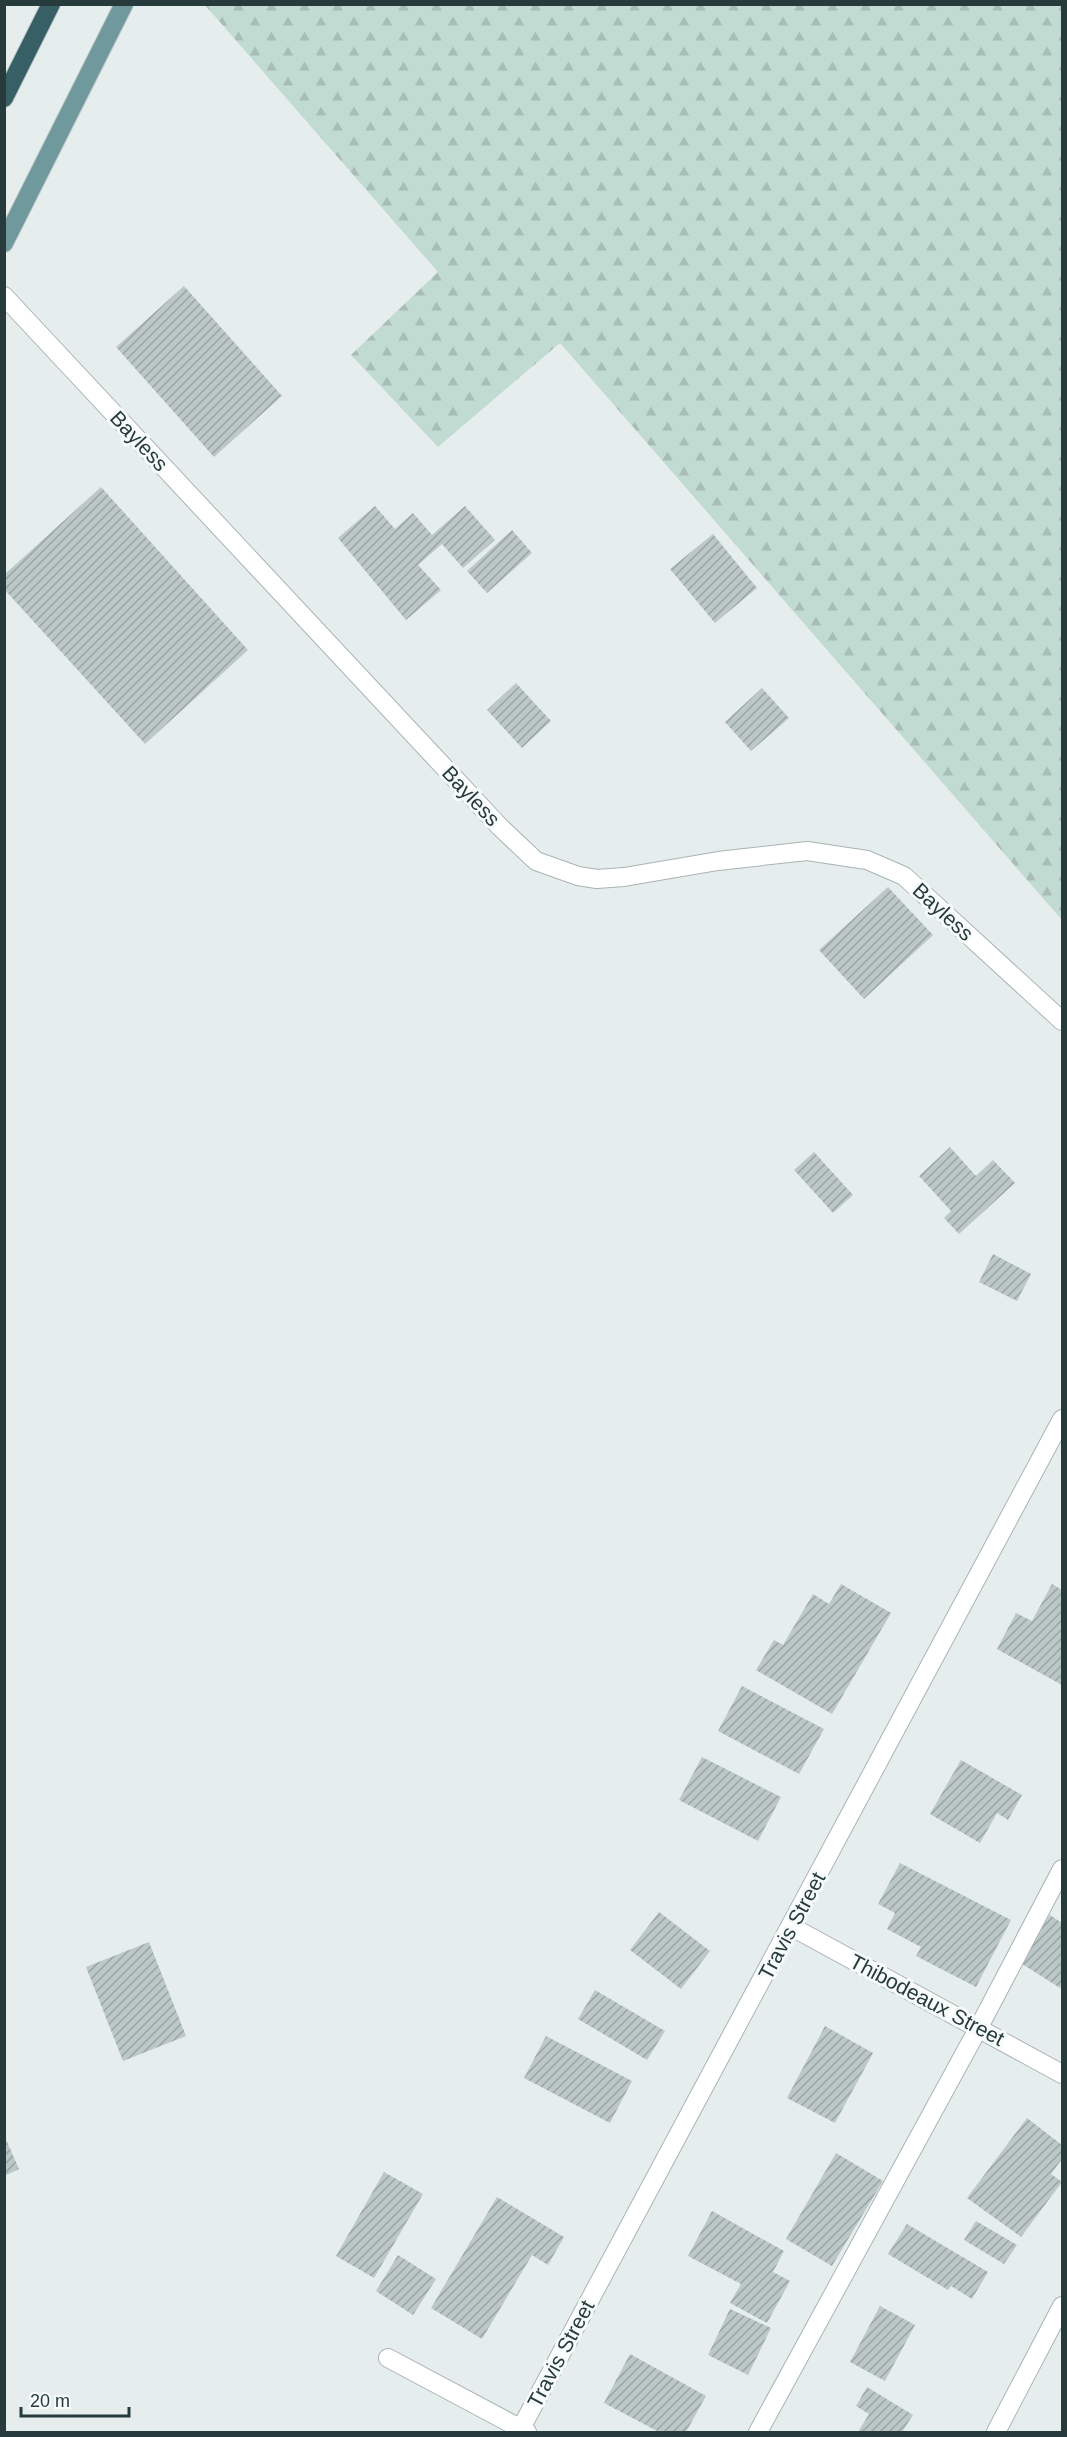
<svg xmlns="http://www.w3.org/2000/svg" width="1067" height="2437" viewBox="0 0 1067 2437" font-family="Arial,sans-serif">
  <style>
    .forest { fill: url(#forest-firs) }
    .building { fill: url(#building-hatch) }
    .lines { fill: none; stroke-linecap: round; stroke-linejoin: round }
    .minor-casing { stroke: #a9b4b5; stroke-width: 20 }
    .major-casing { stroke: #c3c8c9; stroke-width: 20 }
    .highway-casing { stroke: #c3c8c9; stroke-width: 20 }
    .minor { stroke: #fff; stroke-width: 18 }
    .major { stroke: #70999d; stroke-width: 18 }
    .highway { stroke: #365f66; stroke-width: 18 }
    .labels { text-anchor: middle; stroke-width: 6; stroke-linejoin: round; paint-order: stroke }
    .street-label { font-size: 21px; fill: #273b3d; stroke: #f6faf9 }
  </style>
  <defs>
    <pattern id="forest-firs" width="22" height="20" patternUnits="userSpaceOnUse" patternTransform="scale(1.5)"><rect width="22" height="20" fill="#c2dbd2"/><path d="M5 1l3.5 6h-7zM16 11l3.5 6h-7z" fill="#a7bdb5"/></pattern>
    <pattern id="building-hatch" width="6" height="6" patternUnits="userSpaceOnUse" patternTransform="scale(1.5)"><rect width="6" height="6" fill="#bcc8c7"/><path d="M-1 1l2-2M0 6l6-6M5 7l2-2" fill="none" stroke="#99a4a3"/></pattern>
  </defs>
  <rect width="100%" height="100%" fill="#e6eded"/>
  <path class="forest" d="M 205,5 L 1062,5 L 1062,920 L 560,343 L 438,447 L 351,355 L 438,272 Z"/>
  <g class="building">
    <path d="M 184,286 L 282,396 L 214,457 L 116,347 Z"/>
    <path d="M 101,487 L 248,650 L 145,744 L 4,589 L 4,575 Z"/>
    <path d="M 375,506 L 395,529 L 413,513 L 432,535 L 465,506 L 495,540 L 463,568 L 442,544 L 418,565 L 441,590 L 406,620 L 338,538 Z"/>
    <path d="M 512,530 L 532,553 L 487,593 L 467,571 Z"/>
    <path d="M 713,534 L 757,588 L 715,623 L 670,569 Z"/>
    <path d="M 516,683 L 551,721 L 522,748 L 487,710 Z"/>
    <path d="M 762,688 L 789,718 L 751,751 L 725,722 Z"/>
    <path d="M 888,887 L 933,935 L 864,999 L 819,950 Z"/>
    <path d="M 950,1147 L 976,1176 L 993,1160 L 1015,1183 L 959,1234 L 944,1218 L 951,1211 L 919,1176 Z"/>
    <path d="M 814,1152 L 853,1195 L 833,1213 L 794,1170 Z"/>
    <path d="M 993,1254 L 1031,1274 L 1017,1301 L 979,1282 Z"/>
    <path d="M 841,1584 L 891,1613 L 832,1714 L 756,1670 L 774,1640 L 783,1645 L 813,1594 L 829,1604 Z"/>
    <path d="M 1052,1584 L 1062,1590 L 1062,1685 L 997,1649 L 1016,1613 L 1032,1621 Z"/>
    <path d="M 742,1686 L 824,1729 L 799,1774 L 718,1731 Z"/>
    <path d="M 702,1757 L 781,1797 L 758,1841 L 679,1800 Z"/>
    <path d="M 961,1760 L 1022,1795 L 1008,1820 L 997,1813 L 980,1843 L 930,1814 Z"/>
    <path d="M 900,1863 L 1011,1920 L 976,1987 L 916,1956 L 921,1947 L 887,1929 L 895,1913 L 878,1904 Z"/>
    <path d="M 659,1912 L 710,1951 L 681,1989 L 630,1950 Z"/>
    <path d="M 1050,1915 L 1062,1923 L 1062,1985 L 1060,1988 L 1019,1962 Z"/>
    <path d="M 149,1942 L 186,2036 L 123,2061 L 86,1967 Z"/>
    <path d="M 595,1990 L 665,2031 L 647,2060 L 578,2019 Z"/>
    <path d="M 825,2026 L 873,2053 L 835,2123 L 787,2098 Z"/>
    <path d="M 546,2036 L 632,2081 L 610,2123 L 524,2078 Z"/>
    <path d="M 1027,2118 L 1062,2145 L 1062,2159 L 1051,2174 L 1062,2182 L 1021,2237 L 967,2198 Z"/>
    <path d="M 4,2135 L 19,2169 L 4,2176 Z"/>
    <path d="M 836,2153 L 883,2181 L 832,2266 L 786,2239 Z"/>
    <path d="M 384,2172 L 423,2194 L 374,2278 L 336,2256 Z"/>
    <path d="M 497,2197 L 564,2237 L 548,2265 L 532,2255 L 482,2339 L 431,2308 Z"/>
    <path d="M 712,2211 L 784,2251 L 773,2272 L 790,2281 L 767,2323 L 730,2303 L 741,2284 L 688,2256 Z"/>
    <path d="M 976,2221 L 1017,2245 L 1004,2264 L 964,2240 Z"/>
    <path d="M 907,2224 L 988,2272 L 972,2299 L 951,2286 L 948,2290 L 888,2254 Z"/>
    <path d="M 398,2255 L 436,2279 L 413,2315 L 376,2291 Z"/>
    <path d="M 880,2306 L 915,2325 L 885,2381 L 850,2362 Z"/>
    <path d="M 730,2309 L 771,2328 L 748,2375 L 708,2355 Z"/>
    <path d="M 630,2354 L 706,2396 L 686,2432 L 659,2432 L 604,2403 Z"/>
    <path d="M 867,2387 L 913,2415 L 902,2432 L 858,2432 L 869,2414 L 856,2406 Z"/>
  </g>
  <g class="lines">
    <g class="minor-casing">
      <g id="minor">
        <path d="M 4,296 L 500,827 L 536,861 L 578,876 L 597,879 L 624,877 L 718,861 L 807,851 L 867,860 L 904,876 L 1062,1021"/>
        <path d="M 792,1927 L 1062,2074"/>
        <path d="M 388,2358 L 527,2432"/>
        <path d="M 519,2432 L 1062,1419"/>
        <path d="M 758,2432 L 979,2027 L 1062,1869"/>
        <path d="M 996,2432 L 1062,2306"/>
      </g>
    </g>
    <g class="major-casing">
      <path id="major" d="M 4,243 L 124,4"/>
    </g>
    <g class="highway-casing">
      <path id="highway" d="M 4,98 L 51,4"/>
    </g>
    <use href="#minor" class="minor"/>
    <use href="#major" class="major"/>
    <use href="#highway" class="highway"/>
  </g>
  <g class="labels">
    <g class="street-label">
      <text transform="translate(139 441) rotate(47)" y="7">Bayless</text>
      <text transform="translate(471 796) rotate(47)" y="7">Bayless</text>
      <text transform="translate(943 912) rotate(43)" y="7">Bayless</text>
      <text transform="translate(792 1926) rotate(-62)" y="7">Travis Street</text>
      <text transform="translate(927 2000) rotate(28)" y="7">Thibodeaux Street</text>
      <text transform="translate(561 2354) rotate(-62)" y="7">Travis Street</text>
    </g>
  </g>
  <rect width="1067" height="2437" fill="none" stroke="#273b3d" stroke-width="12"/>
  <path d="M21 2407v9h108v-9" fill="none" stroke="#273b3d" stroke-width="3"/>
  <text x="30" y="2407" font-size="18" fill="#273b3d" stroke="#f6faf9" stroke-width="4.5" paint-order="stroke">20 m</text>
</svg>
